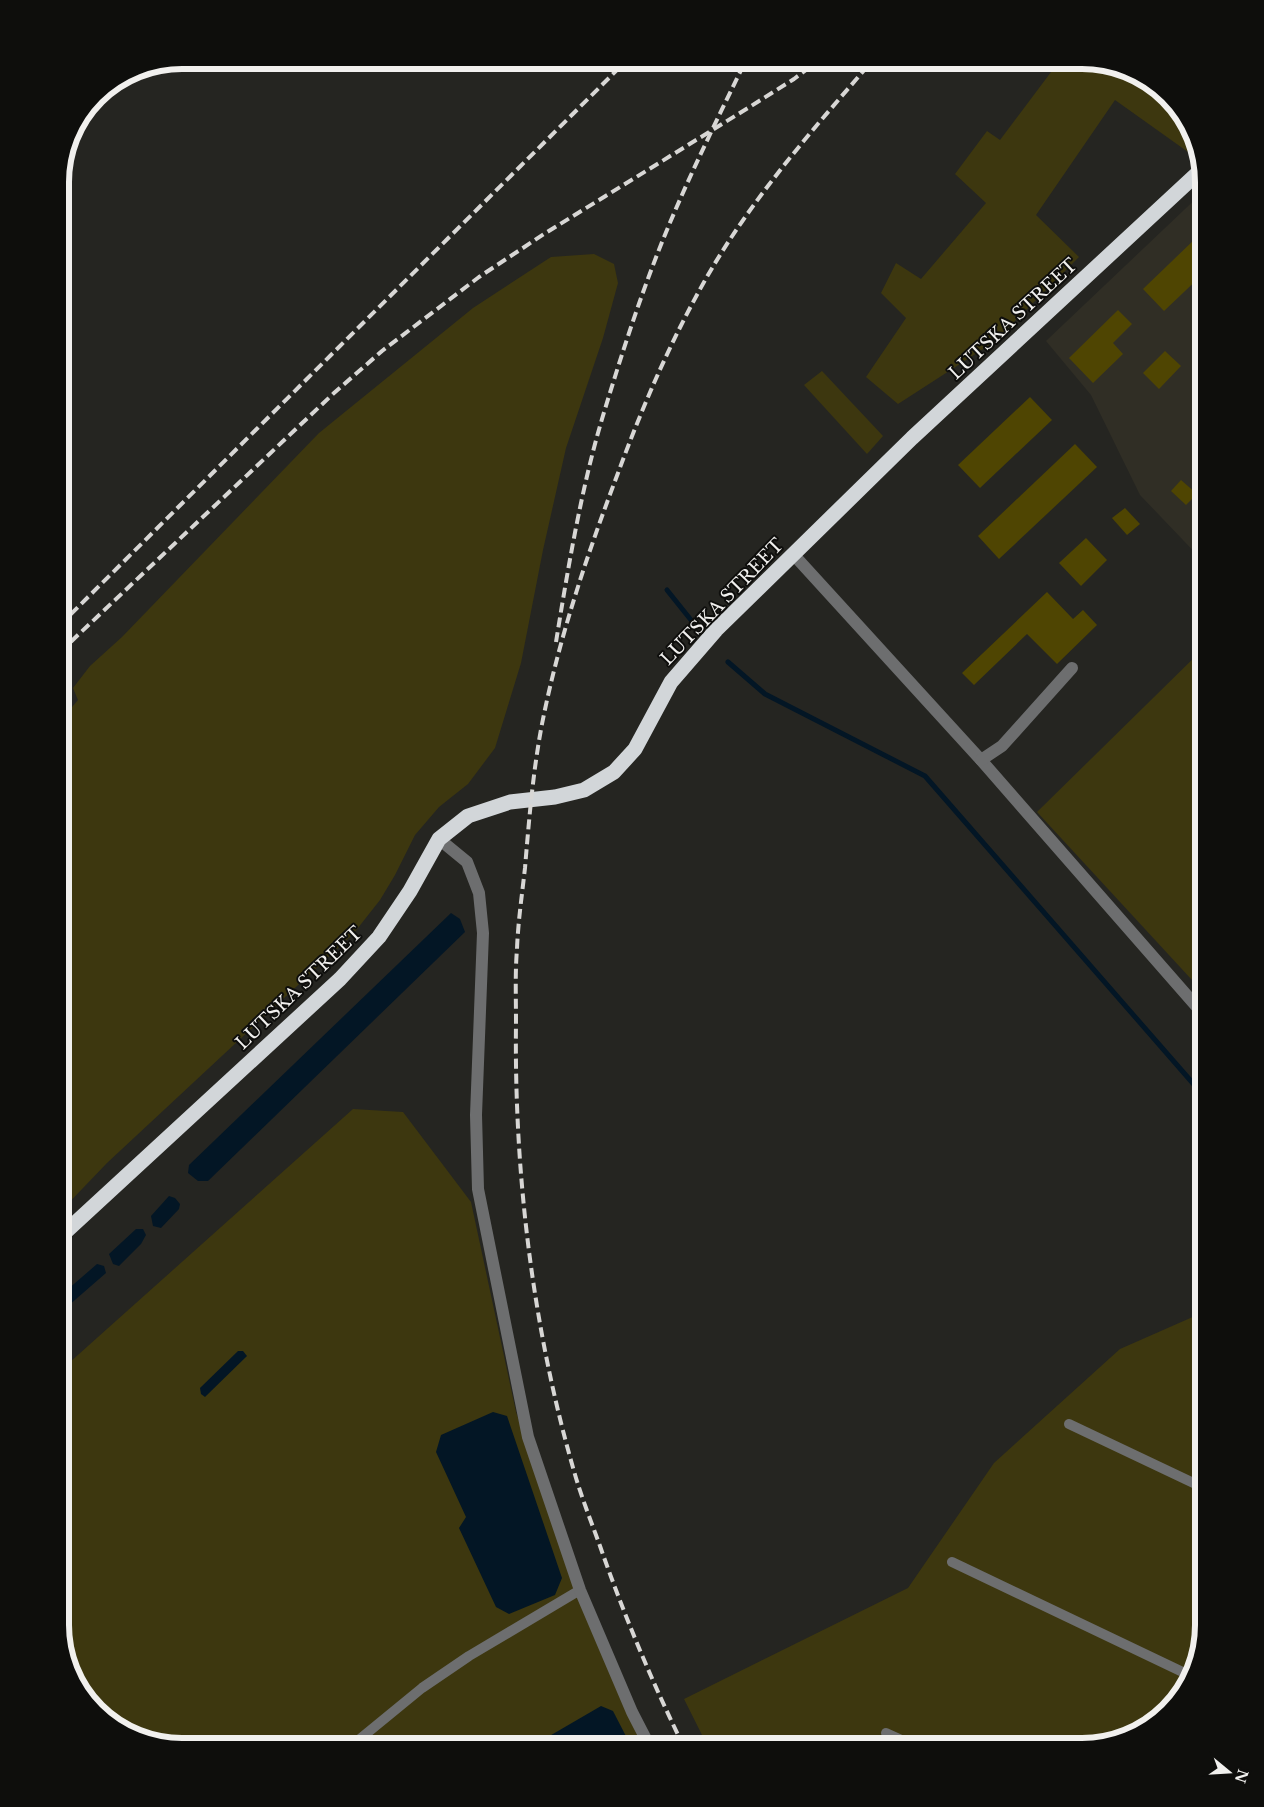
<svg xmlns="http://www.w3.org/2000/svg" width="1264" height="1807" viewBox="0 0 1264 1807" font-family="'Libre Baskerville',serif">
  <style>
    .built { fill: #302e25 }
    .green { fill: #3d370f }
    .water { fill: #031625 }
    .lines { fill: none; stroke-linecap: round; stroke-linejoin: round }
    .stream { stroke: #031625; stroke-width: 5 }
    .building { fill: #4f4502 }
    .lane { stroke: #6d6e6f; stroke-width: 10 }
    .street { stroke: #6d6e6f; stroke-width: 12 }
    .highway { stroke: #d2d6d9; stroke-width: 15 }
    .rail { stroke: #d8d7d5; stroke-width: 4; stroke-dasharray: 10 5; stroke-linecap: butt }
    .labels { text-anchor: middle; stroke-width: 4; stroke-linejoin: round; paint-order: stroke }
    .street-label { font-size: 18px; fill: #f1f0ee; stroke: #0e0e0c }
    .rim { fill: none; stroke: #f1f0ee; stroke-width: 6 }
  </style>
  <rect width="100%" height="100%" fill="#252521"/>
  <path class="built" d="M 1204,191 L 1204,562 L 1140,495 L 1091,395 L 1046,341 Z"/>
  <g class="green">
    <path d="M 1060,60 L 1090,60 L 1144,76 L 1188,121 L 1195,146 L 1188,152 L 1115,100 L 1036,215 L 1079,257 L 994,342 L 898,404 L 866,377 L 906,318 L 881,293 L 896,263 L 921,279 L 986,203 L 955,174 L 987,131 L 1000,140 Z"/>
    <path d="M 594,254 L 614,264 L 618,283 L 603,338 L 566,448 L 543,550 L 521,663 L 495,748 L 468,784 L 439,807 L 415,835 L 395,875 L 380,900 L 354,933 L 107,1163 L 60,1212 L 60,712 L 67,713 L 78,700 L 73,688 L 90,666 L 122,637 L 319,433 L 473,308 L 551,257 Z"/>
    <path d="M 822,371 L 883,436 L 867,454 L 804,385 Z"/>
    <path d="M 1204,648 L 1204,993 L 1037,812 Z"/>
    <path d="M 353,1109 L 403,1112 L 471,1202 L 516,1412 L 574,1586 L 646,1747 L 174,1747 L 114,1727 L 76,1686 L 60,1626 L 60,1575 L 66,1570 L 60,1563 L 60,1371 Z"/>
    <path d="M 1204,1312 L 1204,1626 L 1188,1687 L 1143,1731 L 1083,1747 L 708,1747 L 684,1699 L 908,1588 L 994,1463 L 1120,1349 Z"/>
  </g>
  <g class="water">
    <path d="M 451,913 L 460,919 L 465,932 L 208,1181 L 198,1181 L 188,1173 L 189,1165 Z"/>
    <path d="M 169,1196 L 175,1198 L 180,1204 L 179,1209 L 161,1228 L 153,1226 L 151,1216 Z"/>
    <path d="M 136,1229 L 143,1229 L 146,1235 L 141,1244 L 119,1266 L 113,1264 L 109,1254 Z"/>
    <path d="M 97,1264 L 104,1266 L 106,1273 L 60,1313 L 60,1296 Z"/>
    <path d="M 238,1351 L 243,1351 L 247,1356 L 205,1397 L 201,1394 L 200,1388 Z"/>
    <path d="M 493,1412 L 507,1416 L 562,1578 L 555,1595 L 509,1614 L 496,1607 L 459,1528 L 466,1517 L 436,1452 L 441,1435 Z"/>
    <path d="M 601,1706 L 613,1711 L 630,1744 L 629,1747 L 544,1747 L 546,1738 Z"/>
  </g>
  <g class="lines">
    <g class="stream">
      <path d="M 667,590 L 691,620"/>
      <path d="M 728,662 L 765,694 L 925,776 L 1204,1096"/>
    </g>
  </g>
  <g class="building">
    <path d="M 1196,238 L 1204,247 L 1204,273 L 1164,311 L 1143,289 Z"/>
    <path d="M 1118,310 L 1132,324 L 1113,343 L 1123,354 L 1093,383 L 1069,358 Z"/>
    <path d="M 1165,351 L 1181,366 L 1159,389 L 1143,373 Z"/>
    <path d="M 1030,397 L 1052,420 L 980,488 L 958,465 Z"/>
    <path d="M 1075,444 L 1097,467 L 999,559 L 978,536 Z"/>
    <path d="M 1181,480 L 1197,494 L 1186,505 L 1171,491 Z"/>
    <path d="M 1125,508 L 1140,524 L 1127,535 L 1112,518 Z"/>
    <path d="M 1086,538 L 1107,560 L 1081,586 L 1059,563 Z"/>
    <path d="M 1047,592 L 1073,619 L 1083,610 L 1097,625 L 1057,664 L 1027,634 L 974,685 L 962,673 Z"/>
  </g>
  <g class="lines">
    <g class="lane">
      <path d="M 1069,1424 L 1204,1488"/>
      <path d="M 952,1562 L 1191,1676"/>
      <path d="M 886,1733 L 917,1747"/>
      <path d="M 350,1747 L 422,1688 L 469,1656 L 580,1590"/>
    </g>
    <g class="street">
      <path d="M 793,554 L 981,760 L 1204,1015"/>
      <path d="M 981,760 L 1002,746 L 1072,668"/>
      <path d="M 439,839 L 467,862 L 479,893 L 483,933 L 476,1115 L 478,1189 L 528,1437 L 580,1590 L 632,1712 L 650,1747"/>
    </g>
    <path class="highway" d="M 60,1237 L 340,979 L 379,937 L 410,891 L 439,839 L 468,816 L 510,802 L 555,797 L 584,790 L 614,772 L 635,749 L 671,682 L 716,630 L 912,438 L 1201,170"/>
    <g class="rail">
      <path d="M 60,625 L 627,60"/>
      <path d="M 556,642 C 568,568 581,490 602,419 C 618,366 635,312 655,260 C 681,192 714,126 746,60"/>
      <path d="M 60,652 L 334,393 L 382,351 L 479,277 L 544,234 L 748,108 L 794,79 L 819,60"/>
      <path d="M 684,1747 C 652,1682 624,1615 600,1546 C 592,1524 583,1501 576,1478 C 533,1332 514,1174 516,1022 C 516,998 515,973 517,949 C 518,922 522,895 525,868 C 529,820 533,771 542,724 C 559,638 587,555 618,473 C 643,405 672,338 708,275 C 753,197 814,128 873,60"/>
    </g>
  </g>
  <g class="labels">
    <g class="street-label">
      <text transform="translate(1013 319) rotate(-43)" y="6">LUTSKA STREET</text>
      <text transform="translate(722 602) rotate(-46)" y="6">LUTSKA STREET</text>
      <text transform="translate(299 988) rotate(-44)" y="6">LUTSKA STREET</text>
    </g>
  </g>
  <path d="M0 0H1264V1807H0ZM182 69H1082A113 113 0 0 1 1195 182V1625A113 113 0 0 1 1082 1738H182A113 113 0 0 1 69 1625V182A113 113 0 0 1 182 69Z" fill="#0e0e0c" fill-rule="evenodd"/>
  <path class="rim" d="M182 69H1082A113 113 0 0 1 1195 182V1625A113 113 0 0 1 1082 1738H182A113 113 0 0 1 69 1625V182A113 113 0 0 1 182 69Z"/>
  <g transform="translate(1229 1772) rotate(108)" stroke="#0e0e0c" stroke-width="4" paint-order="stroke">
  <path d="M0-4L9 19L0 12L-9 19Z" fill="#f1f0ee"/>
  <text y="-8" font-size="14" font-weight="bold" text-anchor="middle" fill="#f1f0ee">N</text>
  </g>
</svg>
